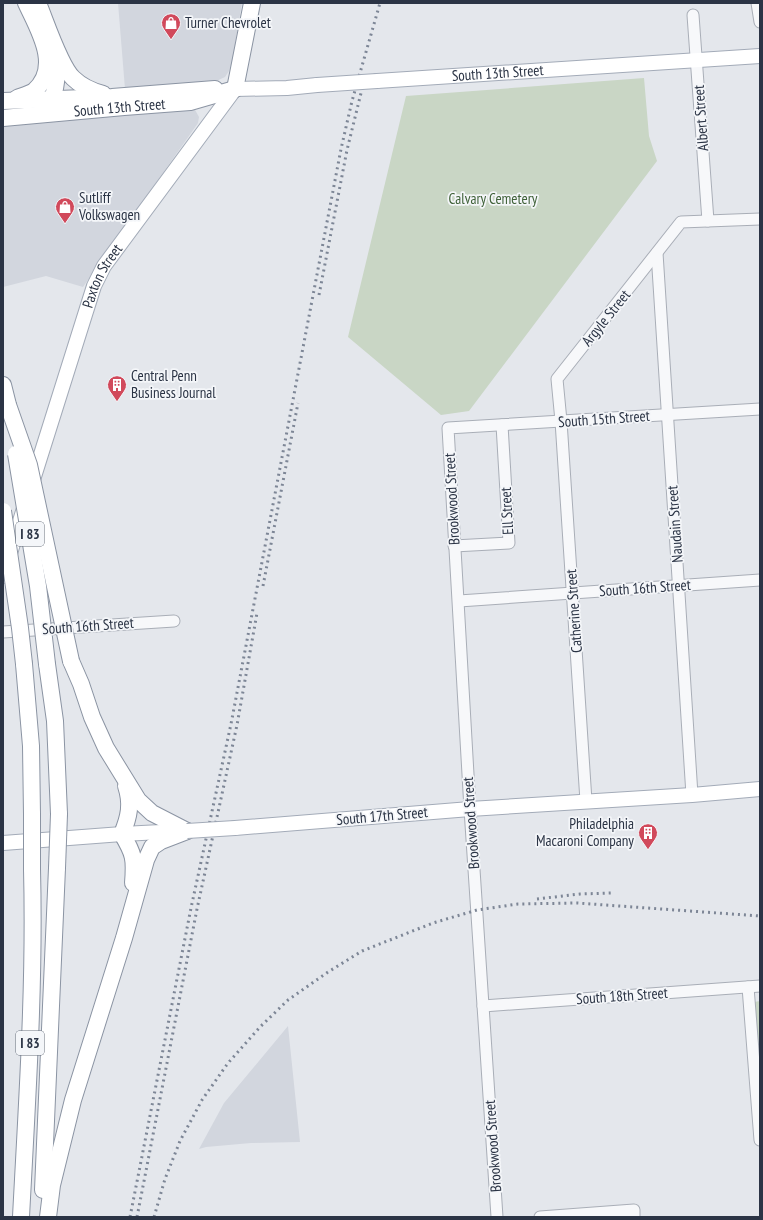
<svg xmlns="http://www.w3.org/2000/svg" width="763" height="1220" viewBox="0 0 763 1220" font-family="'PT Sans Narrow',sans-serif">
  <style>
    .built { fill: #d2d6de }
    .green { fill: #c9d6c5 }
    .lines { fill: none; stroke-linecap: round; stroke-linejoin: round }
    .minor-casing { stroke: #a9aeb7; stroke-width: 13 }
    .major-casing { stroke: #a3abb8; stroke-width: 16 }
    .highway-casing { stroke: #8b94a3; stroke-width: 18 }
    .minor { stroke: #f7f8fa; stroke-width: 11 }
    .major { stroke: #fff; stroke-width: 14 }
    .highway { stroke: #fff; stroke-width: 16 }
    .rail { stroke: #7d8696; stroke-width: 3; stroke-dasharray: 2 4; stroke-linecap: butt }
    .major-bridge-casing { stroke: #a3abb8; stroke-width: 16; stroke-linecap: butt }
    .highway-bridge-casing { stroke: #8b94a3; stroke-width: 18; stroke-linecap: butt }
    .major-bridge { stroke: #fff; stroke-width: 14 }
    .highway-bridge { stroke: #fff; stroke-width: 16 }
    .labels { text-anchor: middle; stroke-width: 3.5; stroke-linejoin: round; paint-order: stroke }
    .shield { fill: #f4f6f9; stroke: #676e7b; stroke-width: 1 }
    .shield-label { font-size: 14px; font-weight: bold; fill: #2b3445 }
    .poi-label { font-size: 15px; fill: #2b3445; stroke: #f4f6f9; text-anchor: start }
    .street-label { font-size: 15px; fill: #2b3445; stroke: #f4f6f9 }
    .park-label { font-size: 15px; fill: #3f6138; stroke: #f4f6f9 }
  </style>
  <rect width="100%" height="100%" fill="#e4e7ec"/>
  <g class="built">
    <path d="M 118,3 L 242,3 L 232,62 L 229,71 L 225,77 L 210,84 L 125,89 Z"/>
    <path d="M 194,108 L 199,117 L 198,123 L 83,287 L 46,276 L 3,287 L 3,125 Z"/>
    <path d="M 288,1026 L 300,1142 L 251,1143 L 206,1147 L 199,1149 L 224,1103 Z"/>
  </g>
  <g class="green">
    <path d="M 644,78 L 649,136 L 657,161 L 469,411 L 441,415 L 348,337 L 406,96 Z"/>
    <path d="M 760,1001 L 760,1097 L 754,1002 Z"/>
  </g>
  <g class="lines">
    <g class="minor-casing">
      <g id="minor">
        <path d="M 757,3 L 760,22"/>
        <path d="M 693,15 L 708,221"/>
        <path d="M 657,253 L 692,795"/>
        <path d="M 454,546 L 509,543 L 502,425"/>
        <path d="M 459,601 L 760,580"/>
        <path d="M 3,632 L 174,621"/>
        <path d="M 586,801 L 561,421 L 557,379 L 681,222 L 760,219"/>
        <path d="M 748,987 L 760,1140"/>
        <path d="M 483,1006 L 760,986"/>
        <path d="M 497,1217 L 470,809 L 448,428 L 760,409"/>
        <path d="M 540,1217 L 634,1210 L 634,1217"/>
      </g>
    </g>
    <g class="major-casing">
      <g id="major">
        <path id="s1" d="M 377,81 L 760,56"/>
        <path id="s2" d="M 32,483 L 94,286 L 104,266 L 235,89 L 287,88 L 317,85"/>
        <path d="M 3,576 L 25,505"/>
        <path d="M 235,828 L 470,809 L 692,795 L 760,789"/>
        <path d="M 3,843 L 122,834 L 181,831"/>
      </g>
    </g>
    <g class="highway-casing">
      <g id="highway">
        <path d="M 38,3 C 46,22 60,66 73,78 C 82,87 92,91 103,94"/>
        <path d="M 235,89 L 252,3"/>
        <path d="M 17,98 C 22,96 29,94 34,91 C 62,67 38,29 26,3"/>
        <path d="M 3,101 L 112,97 L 215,89"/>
        <path d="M 49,106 C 57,89 58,74 55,55"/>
        <path id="s3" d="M 3,118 L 124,107 L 190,102 L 235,89"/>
        <path d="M 3,385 L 8,405"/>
        <path d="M 71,661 L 81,684 L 92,717 L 106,748 L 138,800 L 152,813 L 187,831"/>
        <path d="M 24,664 L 31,746 L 32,814"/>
        <path d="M 47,664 L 55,721 L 59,814"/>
        <path d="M 126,786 C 132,804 129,817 122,834 C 134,854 135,859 133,883"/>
        <path d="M 43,1190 L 57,868"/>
        <path d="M 21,1217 C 27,1101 35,985 32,869"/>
        <path d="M 48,1217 L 52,1185 L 73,1100 L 124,938 L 146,860 L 152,847 L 161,841 L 187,831"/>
      </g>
    </g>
    <use href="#minor" class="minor"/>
    <use href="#major" class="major"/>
    <use href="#highway" class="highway"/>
    <g class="rail">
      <path d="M 319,295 L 347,150 L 362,89"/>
      <path d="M 263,586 L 298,403"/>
      <path d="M 537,899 L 580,894 L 611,893"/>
      <path d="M 130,1217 L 191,908 L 231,724 L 341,149 L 352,101 L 380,3"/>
      <path d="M 137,1217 L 197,909 L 237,725 L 257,613"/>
      <path d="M 154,1217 L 165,1179 L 180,1141 L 202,1100 L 228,1063 L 260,1027 L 288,1000 L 328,972 L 362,951 L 433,923 L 477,910 L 518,904 L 577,903 L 760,916"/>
    </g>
    <g class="major-bridge-casing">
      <g id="major-bridge">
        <path d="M 317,85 L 377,81"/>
        <path d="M 187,831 L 235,828"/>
      </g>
    </g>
    <g class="highway-bridge-casing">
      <g id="highway-bridge">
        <path d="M 8,405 L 29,465 L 71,661"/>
        <path d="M 16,454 L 38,586 L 47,664"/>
        <path d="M 3,511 L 20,628 L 24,664"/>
        <path d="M 57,868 L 59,814"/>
        <path d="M 32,869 L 32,814"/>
      </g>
    </g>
    <use href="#major-bridge" class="major-bridge"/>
    <use href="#highway-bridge" class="highway-bridge"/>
  </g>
  <defs>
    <g id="shop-pin" transform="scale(1)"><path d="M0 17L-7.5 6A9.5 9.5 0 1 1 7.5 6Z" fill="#d1495b" stroke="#f4f6f9"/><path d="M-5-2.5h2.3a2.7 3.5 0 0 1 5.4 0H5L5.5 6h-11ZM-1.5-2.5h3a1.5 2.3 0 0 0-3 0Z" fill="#fff"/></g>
    <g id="building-pin" transform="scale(1)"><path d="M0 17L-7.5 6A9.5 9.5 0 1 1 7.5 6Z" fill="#d1495b" stroke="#f4f6f9"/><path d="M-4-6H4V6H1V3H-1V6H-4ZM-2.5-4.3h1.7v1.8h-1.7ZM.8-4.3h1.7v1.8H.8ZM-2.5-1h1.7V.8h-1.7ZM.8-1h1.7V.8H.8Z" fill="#fff"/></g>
  </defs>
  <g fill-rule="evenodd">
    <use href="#shop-pin" x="171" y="23"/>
    <use href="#shop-pin" x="65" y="207"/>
    <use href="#building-pin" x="117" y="385"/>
    <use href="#building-pin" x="648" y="833"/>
  </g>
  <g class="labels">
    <g class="shield">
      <rect x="16" y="522" width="28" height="24" rx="3"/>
      <rect x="16" y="1031" width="28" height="24" rx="3"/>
    </g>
    <g class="shield-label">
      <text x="30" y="539">I 83</text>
      <text x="30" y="1048">I 83</text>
    </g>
    <g class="poi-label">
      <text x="185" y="28">Turner Chevrolet</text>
      <text x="79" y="203">Sutliff<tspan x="79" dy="17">Volkswagen</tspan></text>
      <text x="131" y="381">Central Penn<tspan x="131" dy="17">Business Journal</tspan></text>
      <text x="634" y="829" text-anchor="end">Philadelphia<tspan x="634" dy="17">Macaroni Company</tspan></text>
    </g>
    <g class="street-label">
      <text dy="5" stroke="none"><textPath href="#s1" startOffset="121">South 13th Street</textPath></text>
      <text dy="5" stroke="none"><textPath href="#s3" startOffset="117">South 13th Street</textPath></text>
      <text transform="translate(701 118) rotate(-94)" y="5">Albert Street</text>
      <text dy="5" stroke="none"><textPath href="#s2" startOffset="219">Paxton Street</textPath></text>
      <text transform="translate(606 318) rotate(-51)" y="5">Argyle Street</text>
      <text transform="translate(604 419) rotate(-4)" y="5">South 15th Street</text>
      <text transform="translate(452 499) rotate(-93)" y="5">Brookwood Street</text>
      <text transform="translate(507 511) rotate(-93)" y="5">Ell Street</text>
      <text transform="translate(675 524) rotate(-94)" y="5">Naudain Street</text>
      <text transform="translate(645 588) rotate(-4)" y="5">South 16th Street</text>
      <text transform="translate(574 611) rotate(-94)" y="5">Catherine Street</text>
      <text transform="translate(88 626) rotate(-4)" y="5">South 16th Street</text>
      <text transform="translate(382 816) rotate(-5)" y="5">South 17th Street</text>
      <text transform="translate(471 823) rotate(-94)" y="5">Brookwood Street</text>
      <text transform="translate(622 996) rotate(-4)" y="5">South 18th Street</text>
      <text transform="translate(493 1146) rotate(-94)" y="5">Brookwood Street</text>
    </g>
    <g class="park-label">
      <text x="493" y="204">Calvary Cemetery</text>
    </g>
  </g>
  <rect width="763" height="1220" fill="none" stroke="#2b3445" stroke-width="8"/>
</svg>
